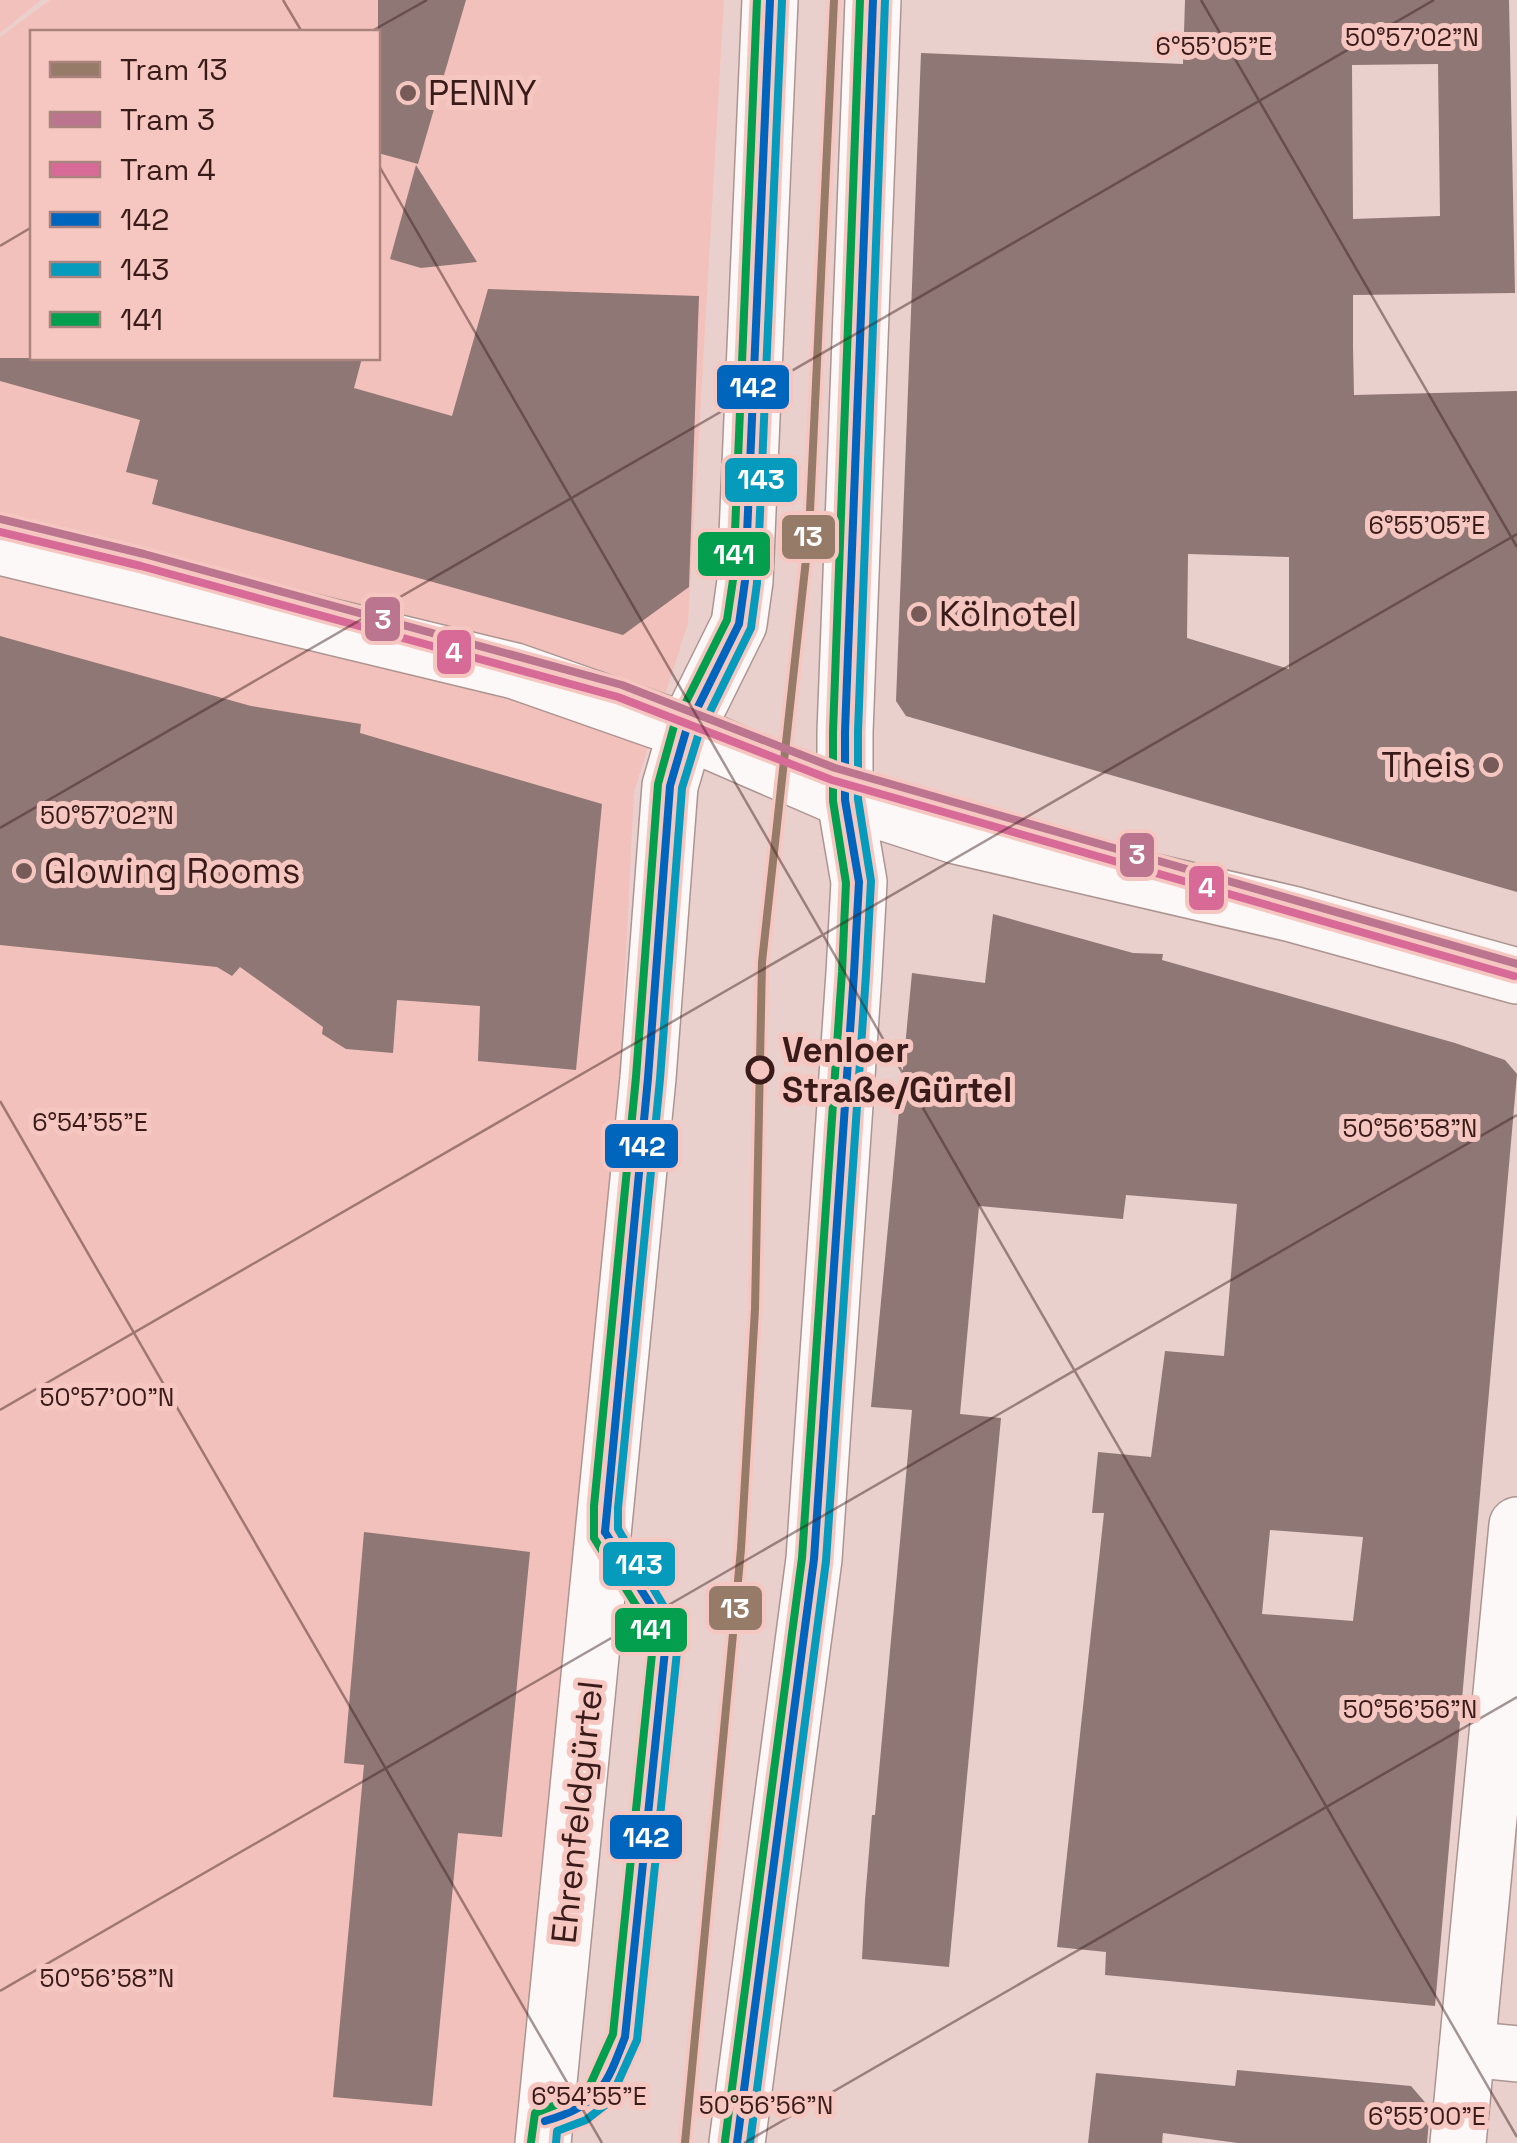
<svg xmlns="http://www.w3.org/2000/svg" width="1517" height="2143" viewBox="0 0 1517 2143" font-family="'Space Grotesk',sans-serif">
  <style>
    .built { fill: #f3c1bc; fill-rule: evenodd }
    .building { fill: #8f7775; fill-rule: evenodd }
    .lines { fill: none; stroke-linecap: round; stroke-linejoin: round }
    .minor-casing { stroke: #ac9491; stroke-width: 58 }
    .secondary-casing { stroke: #ac9491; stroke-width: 58 }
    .minor { stroke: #fcf8f8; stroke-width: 55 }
    .secondary { stroke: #fcf8f8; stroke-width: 55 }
    .bus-1-casing { stroke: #f6c7c1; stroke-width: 15 }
    .bus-2-casing { stroke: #f6c7c1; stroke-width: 15 }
    .bus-3-casing { stroke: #f6c7c1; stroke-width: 15 }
    .bus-1 { stroke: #0065bd; stroke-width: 8 }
    .bus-2 { stroke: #069bbc; stroke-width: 8 }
    .bus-3 { stroke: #039f4e; stroke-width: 8 }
    .tram-1-casing { stroke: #f6c7c1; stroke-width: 15 }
    .tram-2-casing { stroke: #f6c7c1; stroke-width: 15 }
    .tram-3-casing { stroke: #f6c7c1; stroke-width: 15 }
    .tram-1 { stroke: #967b68; stroke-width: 8 }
    .tram-2 { stroke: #bb758e; stroke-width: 8 }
    .tram-3 { stroke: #d86a98; stroke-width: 8 }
    .ticks { fill: none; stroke: #391c1a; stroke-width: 2.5; stroke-opacity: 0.45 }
    .poi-dot { fill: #775b59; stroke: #f6c7c1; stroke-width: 4 }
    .stop-dot { fill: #f6c7c1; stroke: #391c1a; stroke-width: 5 }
    .labels { text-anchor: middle; stroke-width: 10; stroke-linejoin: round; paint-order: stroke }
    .poi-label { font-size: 35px; fill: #391c1a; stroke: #f6c7c1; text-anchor: start }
    .stop-label { font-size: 35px; font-weight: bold; fill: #391c1a; stroke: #f6c7c1; text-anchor: start }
    .street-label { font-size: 35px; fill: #391c1a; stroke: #f6c7c1 }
    .ticks-label { font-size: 25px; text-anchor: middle; fill: #391c1a; stroke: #f6c7c1; stroke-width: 10; stroke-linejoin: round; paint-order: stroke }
    .line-badge { stroke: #f6c7c1; stroke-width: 4 }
    .badge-label { font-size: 28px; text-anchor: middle; font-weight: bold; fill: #fff }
  </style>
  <rect width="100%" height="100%" fill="#ead0cd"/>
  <g class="built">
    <path d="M 0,0 L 41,0 L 0,33 Z"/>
    <path d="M 50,0 L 724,0 L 688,623 L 634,792 L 617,1132 L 517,2143 L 0,2143 L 0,37 ZM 32,32 L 378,32 L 378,358 L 32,358 Z"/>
  </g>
  <g class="building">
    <path d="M 378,0 L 466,0 L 418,164 L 378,153 Z"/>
    <path d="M 1185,0 L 1509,0 L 1515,293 L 1353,295 L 1353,347 L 1354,395 L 1517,391 L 1517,892 L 906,716 L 896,701 L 921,53 L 1183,64 ZM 1438,64 L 1440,216 L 1353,219 L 1352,65 ZM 1188,554 L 1289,557 L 1289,669 L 1187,638 Z"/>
    <path d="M 416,165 L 477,262 L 421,268 L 390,259 Z"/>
    <path d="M 488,289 L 699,296 L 689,587 L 623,635 L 152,504 L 158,480 L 126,472 L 140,420 L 0,381 L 0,358 L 362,358 L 354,388 L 452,416 Z"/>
    <path d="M 0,636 L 251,706 L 361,724 L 360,733 L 602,804 L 576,1070 L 478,1061 L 480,1006 L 397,1000 L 393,1053 L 346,1049 L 322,1034 L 323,1027 L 240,967 L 232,976 L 217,967 L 0,945 Z"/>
    <path d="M 993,914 L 1133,953 L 1163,954 L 1162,960 L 1455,1043 L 1505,1060 L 1517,1074 L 1435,2006 L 1105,1975 L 1106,1952 L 1057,1947 L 1104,1513 L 1092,1513 L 1098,1452 L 1151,1457 L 1165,1351 L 1224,1356 L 1237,1204 L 1126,1195 L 1123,1219 L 979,1206 L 960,1414 L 1001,1418 L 949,1967 L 862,1959 L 865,1900 L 872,1815 L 875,1815 L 912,1410 L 871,1407 L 912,973 L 985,983 ZM 1270,1530 L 1363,1537 L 1353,1621 L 1262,1614 Z"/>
    <path d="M 364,1532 L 530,1552 L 502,1837 L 458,1833 L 432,2106 L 333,2097 L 364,1765 L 344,1763 Z"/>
    <path d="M 1237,2070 L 1411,2086 L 1430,2108 L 1427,2143 L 1238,2143 L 1163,2133 L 1162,2143 L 1088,2143 L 1096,2073 L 1235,2086 Z"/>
  </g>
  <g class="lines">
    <g class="minor-casing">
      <g id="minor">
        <path d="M 686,731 L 845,800 L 956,836 L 1292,914 L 1517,976"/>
        <path d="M 1467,2049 L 1517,2054"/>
        <path d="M 1458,2143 L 1517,1525"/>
      </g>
    </g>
    <g class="secondary-casing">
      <g id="secondary">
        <path d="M 0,547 L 515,671 L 686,731"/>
        <path d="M 543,2143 L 648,1078 L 670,786 L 686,731 L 739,624 L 745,581 L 770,0"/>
        <path d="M 737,2143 L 814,1559 L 854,973 L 859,882 L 845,800 L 845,732 L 873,0"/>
      </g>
    </g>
    <use href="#minor" class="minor"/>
    <use href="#secondary" class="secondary"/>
    <g class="bus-1-casing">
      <g id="bus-1">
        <path d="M 605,1532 L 648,1078 L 670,786 L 686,731 L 739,624 L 745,581 L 770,0"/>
        <path d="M 545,2121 C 599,2105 606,2087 625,2037 L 667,1631 L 605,1532"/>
        <path d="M 737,2143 L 814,1559 L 854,973 L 859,882 L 845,800 L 845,732 L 873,0"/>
      </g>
    </g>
    <g class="bus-2-casing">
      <g id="bus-2">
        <path d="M 556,2143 L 557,2131 L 586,2120 L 609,2102 L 637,2040 L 679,1632 L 618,1529 L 618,1508 L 660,1079 L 682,788 L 698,736 L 751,628 L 757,583 L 782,1"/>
        <path d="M 750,2143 L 826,1561 L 866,974 L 871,881 L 858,799 L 858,732 L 885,0"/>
      </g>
    </g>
    <g class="bus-3-casing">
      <g id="bus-3">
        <path d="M 725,2141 L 802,1558 L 842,972 L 846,883 L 833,801 L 833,732 L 860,0"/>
        <path d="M 531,2142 L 535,2113 L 574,2098 L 590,2085 L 613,2034 L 654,1634 L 594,1538 L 594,1506 L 636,1077 L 658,784 L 674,726 L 727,620 L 733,580 L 757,0"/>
      </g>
    </g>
    <use href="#bus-1" class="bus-1"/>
    <use href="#bus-2" class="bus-2"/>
    <use href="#bus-3" class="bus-3"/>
    <g class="tram-1-casing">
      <path id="tram-1" d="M 685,2143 L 741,1549 L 755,1309 L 762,962 L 809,532 L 834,0"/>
    </g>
    <g class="tram-2-casing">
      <path id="tram-2" d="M 0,519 L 144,554 L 622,685 L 835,768 L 1517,964"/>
    </g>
    <g class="tram-3-casing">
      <path id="tram-3" d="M 0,532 L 141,566 L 618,697 L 832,780 L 1514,976"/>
    </g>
    <use href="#tram-1" class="tram-1"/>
    <use href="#tram-2" class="tram-2"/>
    <use href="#tram-3" class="tram-3"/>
  </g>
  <path class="ticks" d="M 283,0 L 302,32M 1201,0 L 1517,547M 370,32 L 427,0M 378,164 L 1517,2137M 0,246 L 32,227M 0,828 L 1434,0M 0,1101 L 602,2143M 0,1410 L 1517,534M 0,1991 L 1517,1115M 744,2143 L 1517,1697"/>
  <g class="poi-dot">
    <circle cx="408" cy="93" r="10"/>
    <circle cx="919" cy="614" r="10"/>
    <circle cx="1491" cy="765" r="10"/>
    <circle cx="24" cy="871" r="10"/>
  </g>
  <circle class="stop-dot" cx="760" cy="1070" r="12"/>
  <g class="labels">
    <g class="poi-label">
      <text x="428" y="105">PENNY</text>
      <text x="939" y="626">Kölnotel</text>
      <text x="1471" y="777" text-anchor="end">Theis</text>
      <text x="44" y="883">Glowing Rooms</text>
    </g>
    <g class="stop-label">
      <text x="782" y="1062">Venloer<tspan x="782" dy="40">Straße/Gürtel</tspan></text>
    </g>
    <g class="street-label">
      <text transform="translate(577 1812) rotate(-84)" y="12">Ehrenfeldgürtel</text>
    </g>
  </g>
  <g class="ticks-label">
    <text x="1412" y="46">50°57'02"N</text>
    <text x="1214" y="55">6°55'05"E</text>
    <text x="1427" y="534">6°55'05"E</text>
    <text x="107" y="824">50°57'02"N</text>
    <text x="90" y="1131">6°54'55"E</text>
    <text x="1410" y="1137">50°56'58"N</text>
    <text x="107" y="1406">50°57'00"N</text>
    <text x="1410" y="1718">50°56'56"N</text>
    <text x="107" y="1987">50°56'58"N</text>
    <text x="589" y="2105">6°54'55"E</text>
    <text x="766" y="2114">50°56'56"N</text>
    <text x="1427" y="2125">6°55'00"E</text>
  </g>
  <g class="line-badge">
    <rect x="715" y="363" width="76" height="48" rx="10" fill="#0065bd"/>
    <rect x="723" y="456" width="76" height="48" rx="10" fill="#069bbc"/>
    <rect x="780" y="513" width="57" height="48" rx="10" fill="#967b68"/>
    <rect x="696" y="530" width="76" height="48" rx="10" fill="#039f4e"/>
    <rect x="363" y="595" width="39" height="48" rx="10" fill="#bb758e"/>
    <rect x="435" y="628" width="38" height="48" rx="10" fill="#d86a98"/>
    <rect x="1118" y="831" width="38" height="48" rx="10" fill="#bb758e"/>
    <rect x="1187" y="864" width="39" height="48" rx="10" fill="#d86a98"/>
    <rect x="603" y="1122" width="77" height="48" rx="10" fill="#0065bd"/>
    <rect x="601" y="1540" width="76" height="48" rx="10" fill="#069bbc"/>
    <rect x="707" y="1584" width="57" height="48" rx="10" fill="#967b68"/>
    <rect x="613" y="1606" width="76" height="48" rx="10" fill="#039f4e"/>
    <rect x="608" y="1813" width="76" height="48" rx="10" fill="#0065bd"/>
  </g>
  <g class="badge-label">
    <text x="753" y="397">142</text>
    <text x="761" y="489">143</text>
    <text x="808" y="546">13</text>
    <text x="734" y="564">141</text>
    <text x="383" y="629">3</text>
    <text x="454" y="662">4</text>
    <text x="1137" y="864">3</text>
    <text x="1207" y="897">4</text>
    <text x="642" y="1156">142</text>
    <text x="639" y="1574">143</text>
    <text x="735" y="1618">13</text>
    <text x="651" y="1639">141</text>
    <text x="646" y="1847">142</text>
  </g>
  <rect x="30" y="30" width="350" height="330" fill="#f6c7c1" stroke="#aa837e" stroke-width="2.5"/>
  <rect x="50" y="62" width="50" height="15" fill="#967b68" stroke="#aa837e" stroke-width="2.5"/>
  <text x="120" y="80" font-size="30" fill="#391c1a">Tram 13</text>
  <rect x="50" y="112" width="50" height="15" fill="#bb758e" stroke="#aa837e" stroke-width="2.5"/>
  <text x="120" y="130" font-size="30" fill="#391c1a">Tram 3</text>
  <rect x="50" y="162" width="50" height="15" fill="#d86a98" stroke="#aa837e" stroke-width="2.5"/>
  <text x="120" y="180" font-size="30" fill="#391c1a">Tram 4</text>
  <rect x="50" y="212" width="50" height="15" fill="#0065bd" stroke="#aa837e" stroke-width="2.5"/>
  <text x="120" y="230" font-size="30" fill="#391c1a">142</text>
  <rect x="50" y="262" width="50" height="15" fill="#069bbc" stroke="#aa837e" stroke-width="2.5"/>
  <text x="120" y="280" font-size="30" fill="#391c1a">143</text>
  <rect x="50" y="312" width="50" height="15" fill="#039f4e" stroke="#aa837e" stroke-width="2.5"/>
  <text x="120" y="330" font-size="30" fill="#391c1a">141</text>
</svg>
